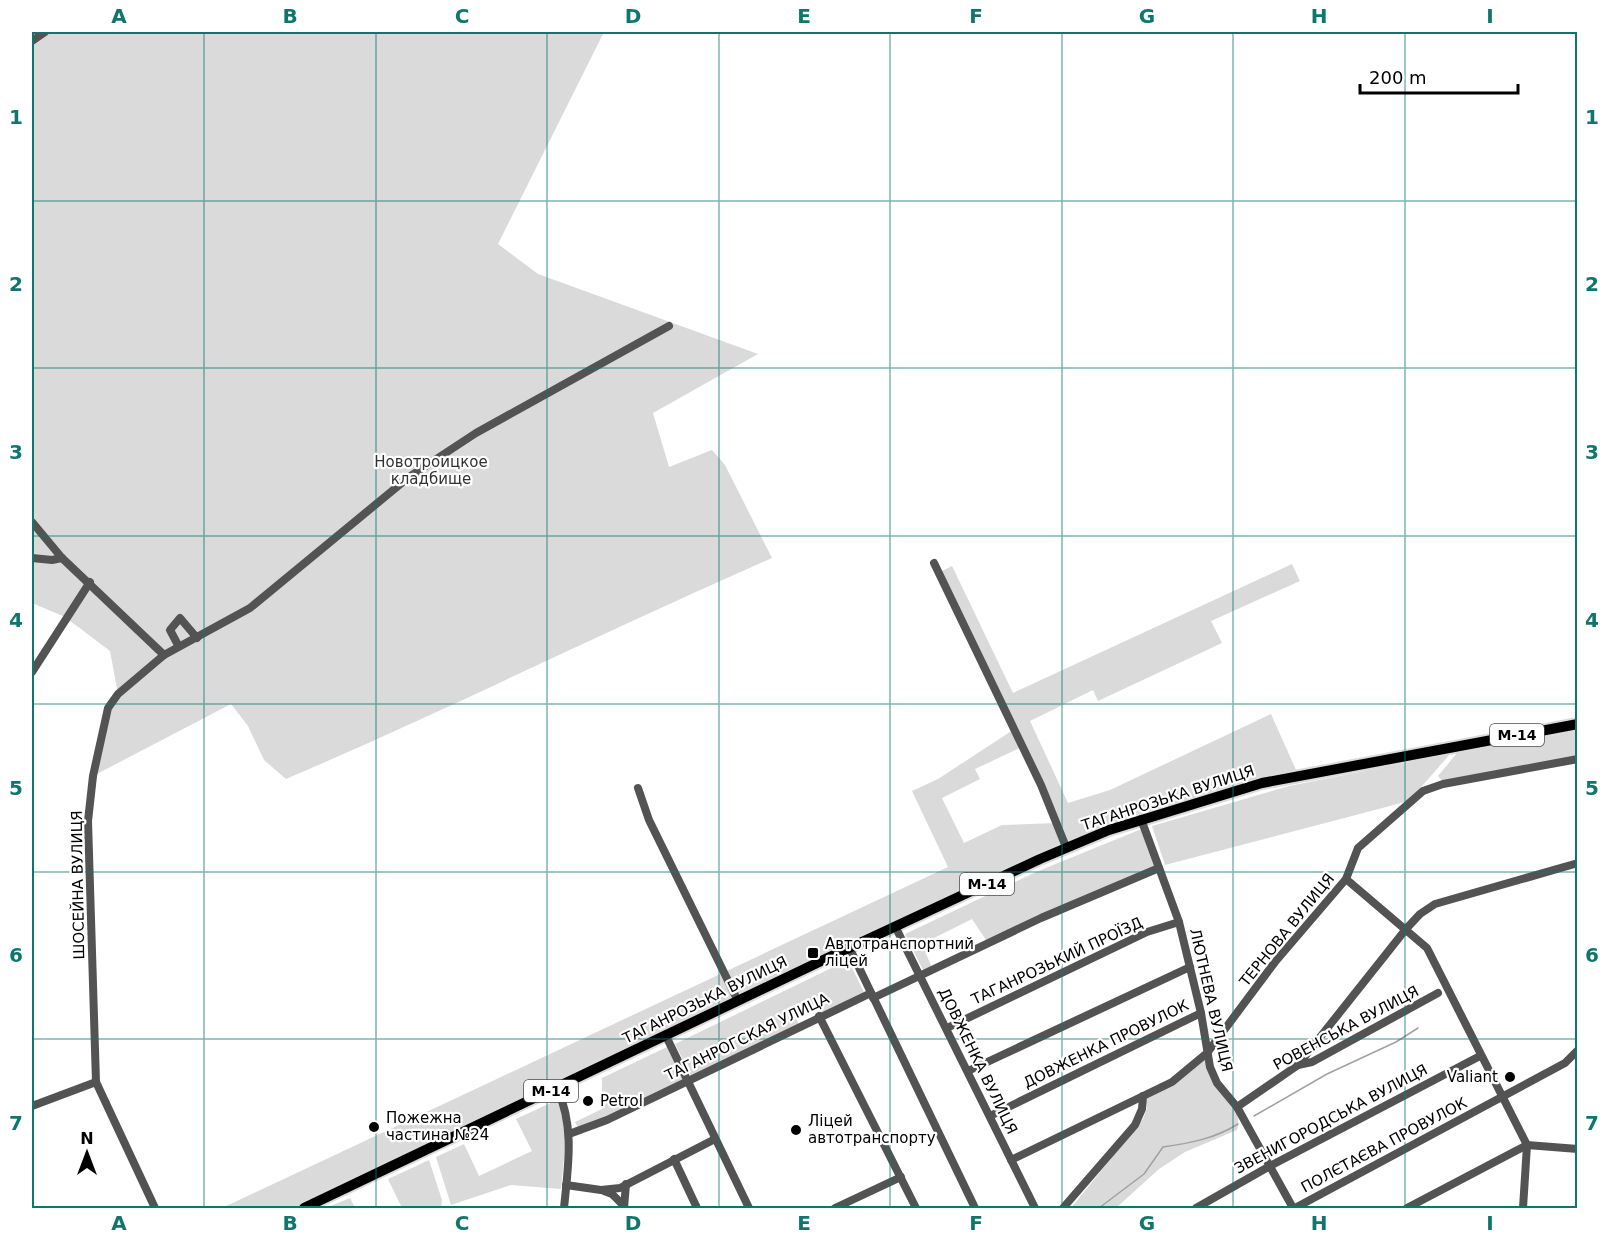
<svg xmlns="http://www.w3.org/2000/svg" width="1609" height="1240" viewBox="0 0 1609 1240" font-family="'DejaVu Sans',sans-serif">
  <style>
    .green { fill: #dadada; fill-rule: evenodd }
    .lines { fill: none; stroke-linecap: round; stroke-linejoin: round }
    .stream { stroke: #a1a1a1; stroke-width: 1.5 }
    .highway-casing { stroke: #dbdbdb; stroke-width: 14 }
    .minor { stroke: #535353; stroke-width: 8 }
    .highway { stroke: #000; stroke-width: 10 }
    .grid { fill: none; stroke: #0f766e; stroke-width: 1.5; stroke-opacity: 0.55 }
    .poi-dot { fill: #000; stroke: #fff; stroke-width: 2 }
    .labels { text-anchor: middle; stroke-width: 4.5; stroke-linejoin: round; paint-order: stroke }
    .shield { fill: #fff; stroke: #4c4c4c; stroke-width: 1.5 }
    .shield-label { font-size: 14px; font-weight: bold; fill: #000 }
    .park-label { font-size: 15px; fill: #313131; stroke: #fff }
    .street-label { font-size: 15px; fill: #000; stroke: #fff }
    .poi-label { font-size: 15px; fill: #000; stroke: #fff; text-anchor: start }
    .neatline { fill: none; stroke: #0f766e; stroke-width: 2 }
    .grid-label { font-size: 20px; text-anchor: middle; font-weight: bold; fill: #0f766e }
  </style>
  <rect width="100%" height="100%" fill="#fff"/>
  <g class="green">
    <path d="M 45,32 L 604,32 L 498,244 L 538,274 L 758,354 L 653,413 L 669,467 L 712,450 L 725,465 L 772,558 C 609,629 450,709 286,779 L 264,760 L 248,726 L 231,704 L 93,776 L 103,724 L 118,694 L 110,651 L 65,617 L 32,603 L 32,41 Z"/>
    <path d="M 1292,564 L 1300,581 L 1211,621 L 1222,643 L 1098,701 L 1093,690 L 1030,721 L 1068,803 L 1110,790 L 1271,714 L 1296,770 L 1143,813 L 1030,859 L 294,1208 L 222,1208 L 948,867 L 912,791 L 938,779 L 1013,730 L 938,573 L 952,566 L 1013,693 ZM 1022,747 L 1058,823 L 1002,825 L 964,843 L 942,798 L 980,779 L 975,769 Z"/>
    <path d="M 1577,731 L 1577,757 L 1443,782 L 1438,776 L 1457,753 Z"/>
    <path d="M 1450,754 L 1409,801 L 1165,865 L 1152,826 L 1289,786 Z"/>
    <path d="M 1144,828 L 1158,867 L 986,940 L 972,919 L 922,944 L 932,968 L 924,972 L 905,934 L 1036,872 Z"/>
    <path d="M 848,960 L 864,992 L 823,1012 L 811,1008 L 795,1016 L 799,1024 L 691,1076 L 675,1044 Z"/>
    <path d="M 667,1047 L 683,1080 L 586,1127 L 578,1128 L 575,1122 L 602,1109 L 602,1078 Z"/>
    <path d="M 1208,1054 C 1211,1063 1211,1075 1215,1083 C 1223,1100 1244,1109 1237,1130 L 1185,1152 L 1159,1169 L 1116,1208 L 1071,1208 L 1143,1119 L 1147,1108 L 1145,1098 Z"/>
    <path d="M 559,1099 L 567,1126 L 561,1189 L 511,1185 L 451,1205 L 436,1157 L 464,1144 L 479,1176 L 532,1151 L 516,1119 Z"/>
    <path d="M 429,1160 L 442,1200 L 441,1208 L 402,1208 L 388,1179 Z"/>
    <path d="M 350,1198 L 355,1208 L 326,1208 Z"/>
  </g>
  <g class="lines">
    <g class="stream">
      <path d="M 1254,1116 L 1327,1074 L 1396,1042 L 1418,1028"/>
      <path d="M 1099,1208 L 1144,1174 L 1163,1147 C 1190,1143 1214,1139 1238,1124"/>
    </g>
    <g class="highway-casing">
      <path id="highway" d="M 304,1208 L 819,962 L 1040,859 L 1109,830 L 1262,783 L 1578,724"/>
    </g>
    <g class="minor">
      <path d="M 32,41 L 45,32"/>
      <path d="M 32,522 L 62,558 L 164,655"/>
      <path d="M 32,558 L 52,560 L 62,558"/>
      <path d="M 934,563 L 1041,785 L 1066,847"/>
      <path d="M 178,645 L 170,630 L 180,618 L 197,638"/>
      <path d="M 32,672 L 90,582"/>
      <path d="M 638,788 L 649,820 L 738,1001"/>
      <path d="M 1141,819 L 1179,922 L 1201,1013 L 1210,1067 L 1217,1083 L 1237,1107 L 1293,1208"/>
      <path d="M 1346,879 L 1427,948 L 1527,1145 L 1523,1208"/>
      <path d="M 895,926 L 1035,1208"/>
      <path d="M 849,947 L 975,1208"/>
      <path d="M 873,998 L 1041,918 L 1159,868"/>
      <path d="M 819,1016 L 916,1208"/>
      <path d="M 947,1028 L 1147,932 L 1179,922"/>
      <path d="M 666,1036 L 749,1208"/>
      <path d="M 1298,1065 L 1406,929 L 1420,914 L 1435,904 L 1578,863"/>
      <path d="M 968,1071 L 1190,967"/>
      <path d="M 557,1088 C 575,1127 568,1167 564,1208"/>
      <path d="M 32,1106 L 96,1082"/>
      <path d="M 1237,1107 L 1298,1065 L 1312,1062 L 1438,993"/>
      <path d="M 990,1116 L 1201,1013"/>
      <path d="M 569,1134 L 607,1120 L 871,993"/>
      <path d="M 674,1159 L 697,1208"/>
      <path d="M 1011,1160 L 1172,1082 L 1207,1053 L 1275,962 L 1346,879 L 1358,848 L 1423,791 L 1443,784 L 1578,759"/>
      <path d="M 566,1185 L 601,1190 L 620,1188 L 715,1139"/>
      <path d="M 604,1191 L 612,1194 L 624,1206"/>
      <path d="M 155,1208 L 96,1082 L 88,821 L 93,776 L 108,708 L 118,694 L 164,655 L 250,608 L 409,477 L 476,433 L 669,326"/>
      <path d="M 624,1208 L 626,1184"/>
      <path d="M 835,1208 L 901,1177"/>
      <path d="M 1063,1208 L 1135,1125 L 1142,1109 L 1143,1096"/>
      <path d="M 1196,1208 L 1270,1166 L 1480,1056"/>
      <path d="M 1295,1208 L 1565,1063 L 1578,1050"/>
      <path d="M 1407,1208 L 1527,1145 L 1578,1149"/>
    </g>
    <use href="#highway" class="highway"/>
  </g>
  <path class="grid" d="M 204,32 L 204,1208M 376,32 L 376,1208M 547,32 L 547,1208M 719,32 L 719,1208M 890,32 L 890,1208M 1062,32 L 1062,1208M 1233,32 L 1233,1208M 1405,32 L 1405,1208M 32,201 L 1578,201M 32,368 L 1578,368M 32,536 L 1578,536M 32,704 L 1578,704M 32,872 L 1578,872M 32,1039 L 1578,1039"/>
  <g class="poi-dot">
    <rect x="807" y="947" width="12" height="12" rx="3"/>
    <circle cx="1510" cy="1077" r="6"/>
    <circle cx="588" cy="1101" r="6"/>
    <circle cx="374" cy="1127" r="6"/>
    <circle cx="796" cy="1130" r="6"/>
  </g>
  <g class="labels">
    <g class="shield">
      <rect x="1490" y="724" width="54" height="22" rx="4.5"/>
      <rect x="960" y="873" width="54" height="22" rx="4.5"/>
      <rect x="524" y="1080" width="54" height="22" rx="4.5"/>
    </g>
    <g class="shield-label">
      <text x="1517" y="740">М-14</text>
      <text x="987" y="889">М-14</text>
      <text x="551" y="1096">М-14</text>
    </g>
    <g class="park-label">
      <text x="431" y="467">Новотроицкое<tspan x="431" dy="17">кладбище</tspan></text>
    </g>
    <g class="street-label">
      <text transform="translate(1168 798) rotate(-18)" y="5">ТАГАНРОЗЬКА ВУЛИЦЯ</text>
      <text transform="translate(78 885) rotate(-91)" y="5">ШОСЕЙНА ВУЛИЦЯ</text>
      <text transform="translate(1287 930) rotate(-51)" y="5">ТЕРНОВА ВУЛИЦЯ</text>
      <text transform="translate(1057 961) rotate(-25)" y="5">ТАГАНРОЗЬКИЙ ПРОЇЗД</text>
      <text transform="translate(705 1000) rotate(-26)" y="5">ТАГАНРОЗЬКА ВУЛИЦЯ</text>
      <text transform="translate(1211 1000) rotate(77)" y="5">ЛЮТНЕВА ВУЛИЦЯ</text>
      <text transform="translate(1346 1028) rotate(-28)" y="5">РОВЕНСЬКА ВУЛИЦЯ</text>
      <text transform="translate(747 1037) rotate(-26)" y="5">ТАГАНРОГСКАЯ УЛИЦА</text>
      <text transform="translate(1106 1044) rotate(-26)" y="5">ДОВЖЕНКА ПРОВУЛОК</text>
      <text transform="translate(978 1061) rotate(64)" y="5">ДОВЖЕНКА ВУЛИЦЯ</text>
      <text transform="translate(1331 1119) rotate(-28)" y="5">ЗВЕНИГОРОДСЬКА ВУЛИЦЯ</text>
      <text transform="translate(1384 1145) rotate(-28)" y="5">ПОЛЄТАЄВА ПРОВУЛОК</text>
    </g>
    <g class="poi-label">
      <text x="825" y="949">Автотранспортний<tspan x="825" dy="17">ліцей</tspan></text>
      <text x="1498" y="1082" text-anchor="end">Valiant</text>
      <text x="600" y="1106">Petrol</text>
      <text x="386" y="1123">Пожежна<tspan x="386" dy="17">частина №24</tspan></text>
      <text x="808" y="1126">Ліцей<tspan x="808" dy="17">автотранспорту</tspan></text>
    </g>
  </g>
  <rect width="1609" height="1240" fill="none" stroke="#ffffff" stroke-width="66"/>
  <g transform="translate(87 1153)" stroke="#ffffff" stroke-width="4.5" paint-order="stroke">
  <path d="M0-4.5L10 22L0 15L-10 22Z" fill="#000000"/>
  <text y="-9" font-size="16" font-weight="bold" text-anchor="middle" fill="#000000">N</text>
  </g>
  <path d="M1360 84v9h158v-9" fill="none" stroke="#000000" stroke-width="3"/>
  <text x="1369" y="84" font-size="18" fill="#000000" stroke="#ffffff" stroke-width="4.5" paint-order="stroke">200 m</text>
  <rect x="33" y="33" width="1543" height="1174" class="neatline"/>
  <g class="grid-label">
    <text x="119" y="23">A</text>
    <text x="290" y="23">B</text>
    <text x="462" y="23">C</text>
    <text x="633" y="23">D</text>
    <text x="804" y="23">E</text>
    <text x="976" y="23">F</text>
    <text x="1147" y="23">G</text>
    <text x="1319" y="23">H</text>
    <text x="1490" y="23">I</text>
    <text x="16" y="124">1</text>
    <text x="1592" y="124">1</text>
    <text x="16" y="291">2</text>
    <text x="1592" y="291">2</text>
    <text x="16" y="459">3</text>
    <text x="1592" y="459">3</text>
    <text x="16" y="627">4</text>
    <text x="1592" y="627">4</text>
    <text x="16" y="795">5</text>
    <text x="1592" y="795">5</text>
    <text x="16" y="962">6</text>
    <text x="1592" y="962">6</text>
    <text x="16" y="1130">7</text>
    <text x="1592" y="1130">7</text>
    <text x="119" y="1230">A</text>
    <text x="290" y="1230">B</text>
    <text x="462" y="1230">C</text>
    <text x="633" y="1230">D</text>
    <text x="804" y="1230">E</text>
    <text x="976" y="1230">F</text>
    <text x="1147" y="1230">G</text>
    <text x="1319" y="1230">H</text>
    <text x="1490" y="1230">I</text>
  </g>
</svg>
